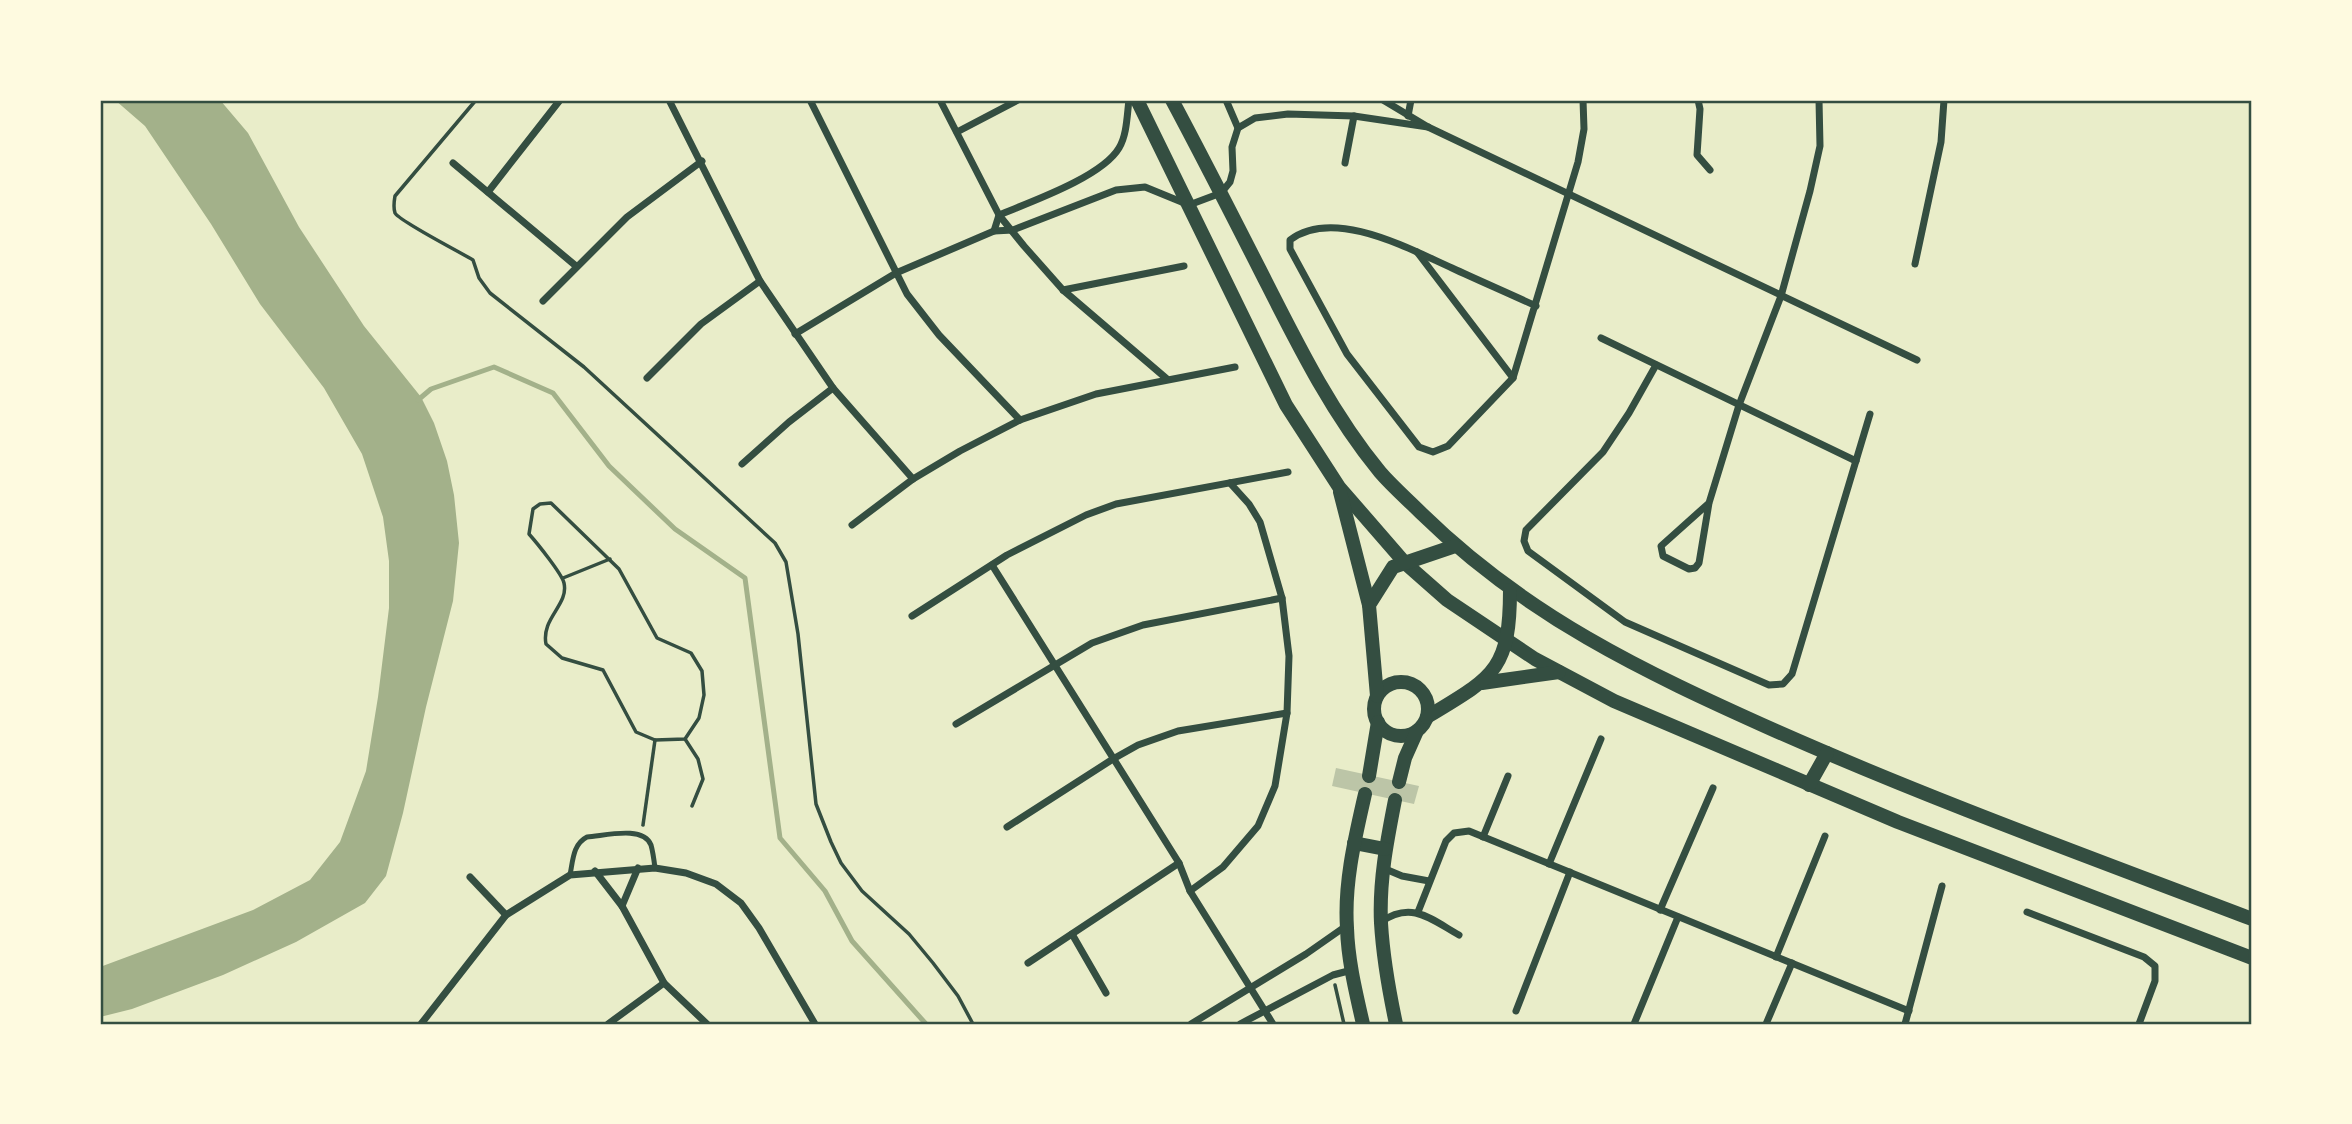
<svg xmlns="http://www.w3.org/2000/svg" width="2352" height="1124" viewBox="0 0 2352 1124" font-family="Figtree,sans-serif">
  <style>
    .water { fill: #a3b18a }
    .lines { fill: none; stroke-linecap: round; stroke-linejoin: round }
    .stream { stroke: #a3b18a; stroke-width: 5 }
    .building { fill: #bcc5a7 }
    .path { stroke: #344e41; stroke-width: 3.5 }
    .service { stroke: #344e41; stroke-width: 5 }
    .minor { stroke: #344e41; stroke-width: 7 }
    .secondary { stroke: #344e41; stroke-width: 14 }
    .neatline { fill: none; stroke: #344e41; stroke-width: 2.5 }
  </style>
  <rect width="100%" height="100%" fill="#e9edc9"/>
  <path class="water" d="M 115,100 L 220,100 L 248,133 L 299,227 L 364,326 L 421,397 L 434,423 L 447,461 L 454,495 L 459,543 L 453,601 L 426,707 L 403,813 L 386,876 L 365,903 L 296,942 L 223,975 L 132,1009 L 100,1017 L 100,967 L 253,910 L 310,880 L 340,842 L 366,771 L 378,697 L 389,608 L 389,561 L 383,517 L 362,454 L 324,388 L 260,304 L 211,224 L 145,126 Z"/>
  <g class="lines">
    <path class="stream" d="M 418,400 L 431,389 L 494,367 L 553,393 L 609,466 L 675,529 L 745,578 L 780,838 L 825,891 L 852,941 L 926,1024"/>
  </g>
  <path class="building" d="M 1336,768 L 1419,786 L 1414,804 L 1332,786 Z"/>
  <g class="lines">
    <g class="path">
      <path d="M 476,100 L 395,196 C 394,202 393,207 395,213 C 399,221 460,252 473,260 L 479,278 L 490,293 L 584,367 L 775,543 L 786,562 L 798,634 L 816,804 L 831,842 L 841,863 L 862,891 L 909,934 L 933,963 L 958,996 L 973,1024"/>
      <path d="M 551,503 L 619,569 L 657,638 L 691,653 L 702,671 L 704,695 L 699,718 L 685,739 L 655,740 L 636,732 L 603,670 L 562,658 L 546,644 C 541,618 569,605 564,583 C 562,574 537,543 529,534 L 533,509 L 540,504 Z"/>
      <path d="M 563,578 L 610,559"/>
      <path d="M 685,739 L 698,759 L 703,779 L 692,806"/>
      <path d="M 643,825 L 655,740"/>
      <path d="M 1335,985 L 1344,1024"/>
    </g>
    <path class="service" d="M 570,875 C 573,860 573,844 587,837 C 604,836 643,825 651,845 C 653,852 654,860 655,868"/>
    <g class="minor">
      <path d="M 669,100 L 760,281 L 833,388 L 913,479"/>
      <path d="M 810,100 L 907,294 L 939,335 L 1020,420"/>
      <path d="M 940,100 L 999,215 L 1024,246 L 1063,290 L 1167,379"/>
      <path d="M 1226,100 L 1238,128"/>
      <path d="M 1383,100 L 1428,127 L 1917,360"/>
      <path d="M 1698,100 L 1700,109 L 1697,155 L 1710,170"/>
      <path d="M 1408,116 L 1411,100"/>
      <path d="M 957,132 L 1018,100"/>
      <path d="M 453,163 L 576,266"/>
      <path d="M 1345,163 L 1354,116"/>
      <path d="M 488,192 L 560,100"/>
      <path d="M 994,231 L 999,215 C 1030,202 1102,177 1119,148 C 1127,135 1127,115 1129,100"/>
      <path d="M 1417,252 L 1513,378"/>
      <path d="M 1915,264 L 1941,142 L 1944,100"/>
      <path d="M 1063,290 L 1184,266"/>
      <path d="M 543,301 L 627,217 L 702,161"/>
      <path d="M 1536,306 C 1508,293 1480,281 1452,268 C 1409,249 1334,207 1290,240 L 1290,249 L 1347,354 L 1419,447 L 1433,452 L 1448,446 L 1513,378 L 1578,162 L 1584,129 L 1583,100"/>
      <path d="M 795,334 L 896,273 L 994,231 L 1013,230 L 1116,190 L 1145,187 L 1189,205 L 1221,193 L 1230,182 L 1233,171 L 1232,147 L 1238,128 L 1255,118 L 1288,114 L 1354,116 L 1428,127"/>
      <path d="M 1601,338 L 1856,461"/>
      <path d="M 1656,365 L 1629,413 L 1603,452 L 1526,530 L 1524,541 L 1528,551 L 1625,622 L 1769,685 L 1783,684 L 1792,674 L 1870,414"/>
      <path d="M 647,378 L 701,324 L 760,281"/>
      <path d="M 742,464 L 789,422 L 833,388"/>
      <path d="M 1709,503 L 1661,546 L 1663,556 L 1689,569 L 1695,568 L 1699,563 L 1709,503 L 1739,405 L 1781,296 L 1810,191 L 1820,146 L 1819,100"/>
      <path d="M 852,525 L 913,479 L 960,451 L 1020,420 L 1096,394 L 1235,367"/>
      <path d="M 992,565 L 1179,863 L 1190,891 L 1273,1024"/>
      <path d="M 912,616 L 1007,555 L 1086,515 L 1116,504 L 1288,472"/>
      <path d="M 956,724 L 1092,643 L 1143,625 L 1282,598"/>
      <path d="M 1007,827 L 1113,759 L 1138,745 L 1178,731 L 1287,713"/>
      <path d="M 1483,837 L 1508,776"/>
      <path d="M 1549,864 L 1601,739"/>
      <path d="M 638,868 L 622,906 L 664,983 L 707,1024"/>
      <path d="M 1383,868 L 1402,876 L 1429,881"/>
      <path d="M 595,871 L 622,906"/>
      <path d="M 470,877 L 506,915"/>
      <path d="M 1190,891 L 1223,867 L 1258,826 L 1275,786 L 1287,713 L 1289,656 L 1282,598 L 1260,522 L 1249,504 L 1230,483"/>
      <path d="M 1660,910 L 1713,788"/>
      <path d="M 1418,912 L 1446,841 L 1454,833 L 1469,831 L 1909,1011"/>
      <path d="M 2027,912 L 2144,957 L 2155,966 L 2155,981 L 2139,1024"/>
      <path d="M 1381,922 C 1412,900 1432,920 1459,935"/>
      <path d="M 1072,934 L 1106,993"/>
      <path d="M 1776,957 L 1825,836"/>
      <path d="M 1028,963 L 1179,863"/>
      <path d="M 1516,1011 L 1570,872"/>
      <path d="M 421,1024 L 506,915 L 570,875 L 655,868 L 686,873 L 716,884 L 741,903 L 759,928 L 815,1024"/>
      <path d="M 608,1024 L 664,983"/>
      <path d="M 1191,1024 L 1306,954 L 1346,926"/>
      <path d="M 1240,1024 L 1333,975 L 1352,970"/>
      <path d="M 1634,1024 L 1678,917"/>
      <path d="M 1766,1024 L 1792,963"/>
      <path d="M 1905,1024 L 1942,886"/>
    </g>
    <g class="secondary">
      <path d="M 1137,100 L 1286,405 L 1339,487 L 1405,563 L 1447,600 L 1535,659 L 1614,701 L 1898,822 L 2252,958"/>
      <path d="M 1172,100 C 1202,156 1231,213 1260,270 C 1296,341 1330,411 1380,472 C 1392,486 1407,499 1420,512 C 1526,616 1642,671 1776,731 C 1932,800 2092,858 2252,919"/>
      <path d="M 1340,492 L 1369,605"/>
      <circle cx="1401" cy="709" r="27"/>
      <path d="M 1482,683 L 1559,672"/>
      <path d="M 1377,696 L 1369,605 L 1393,567 L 1455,546"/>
      <path d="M 1427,717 C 1493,677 1510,671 1510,590"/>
      <path d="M 1369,776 L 1378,722"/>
      <path d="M 1399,782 L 1405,758 L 1417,731"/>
      <path d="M 1809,785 L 1827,753"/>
      <path d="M 1395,800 C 1387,841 1379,881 1381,923 C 1383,957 1389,991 1396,1024"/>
      <path d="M 1354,843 L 1385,849"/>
      <path d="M 1363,1024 C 1356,993 1348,961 1347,928 C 1344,883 1355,838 1365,794"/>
    </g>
  </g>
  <rect width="2352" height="1124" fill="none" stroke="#fefae0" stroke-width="203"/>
  <rect x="102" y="102" width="2148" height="921" class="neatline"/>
</svg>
